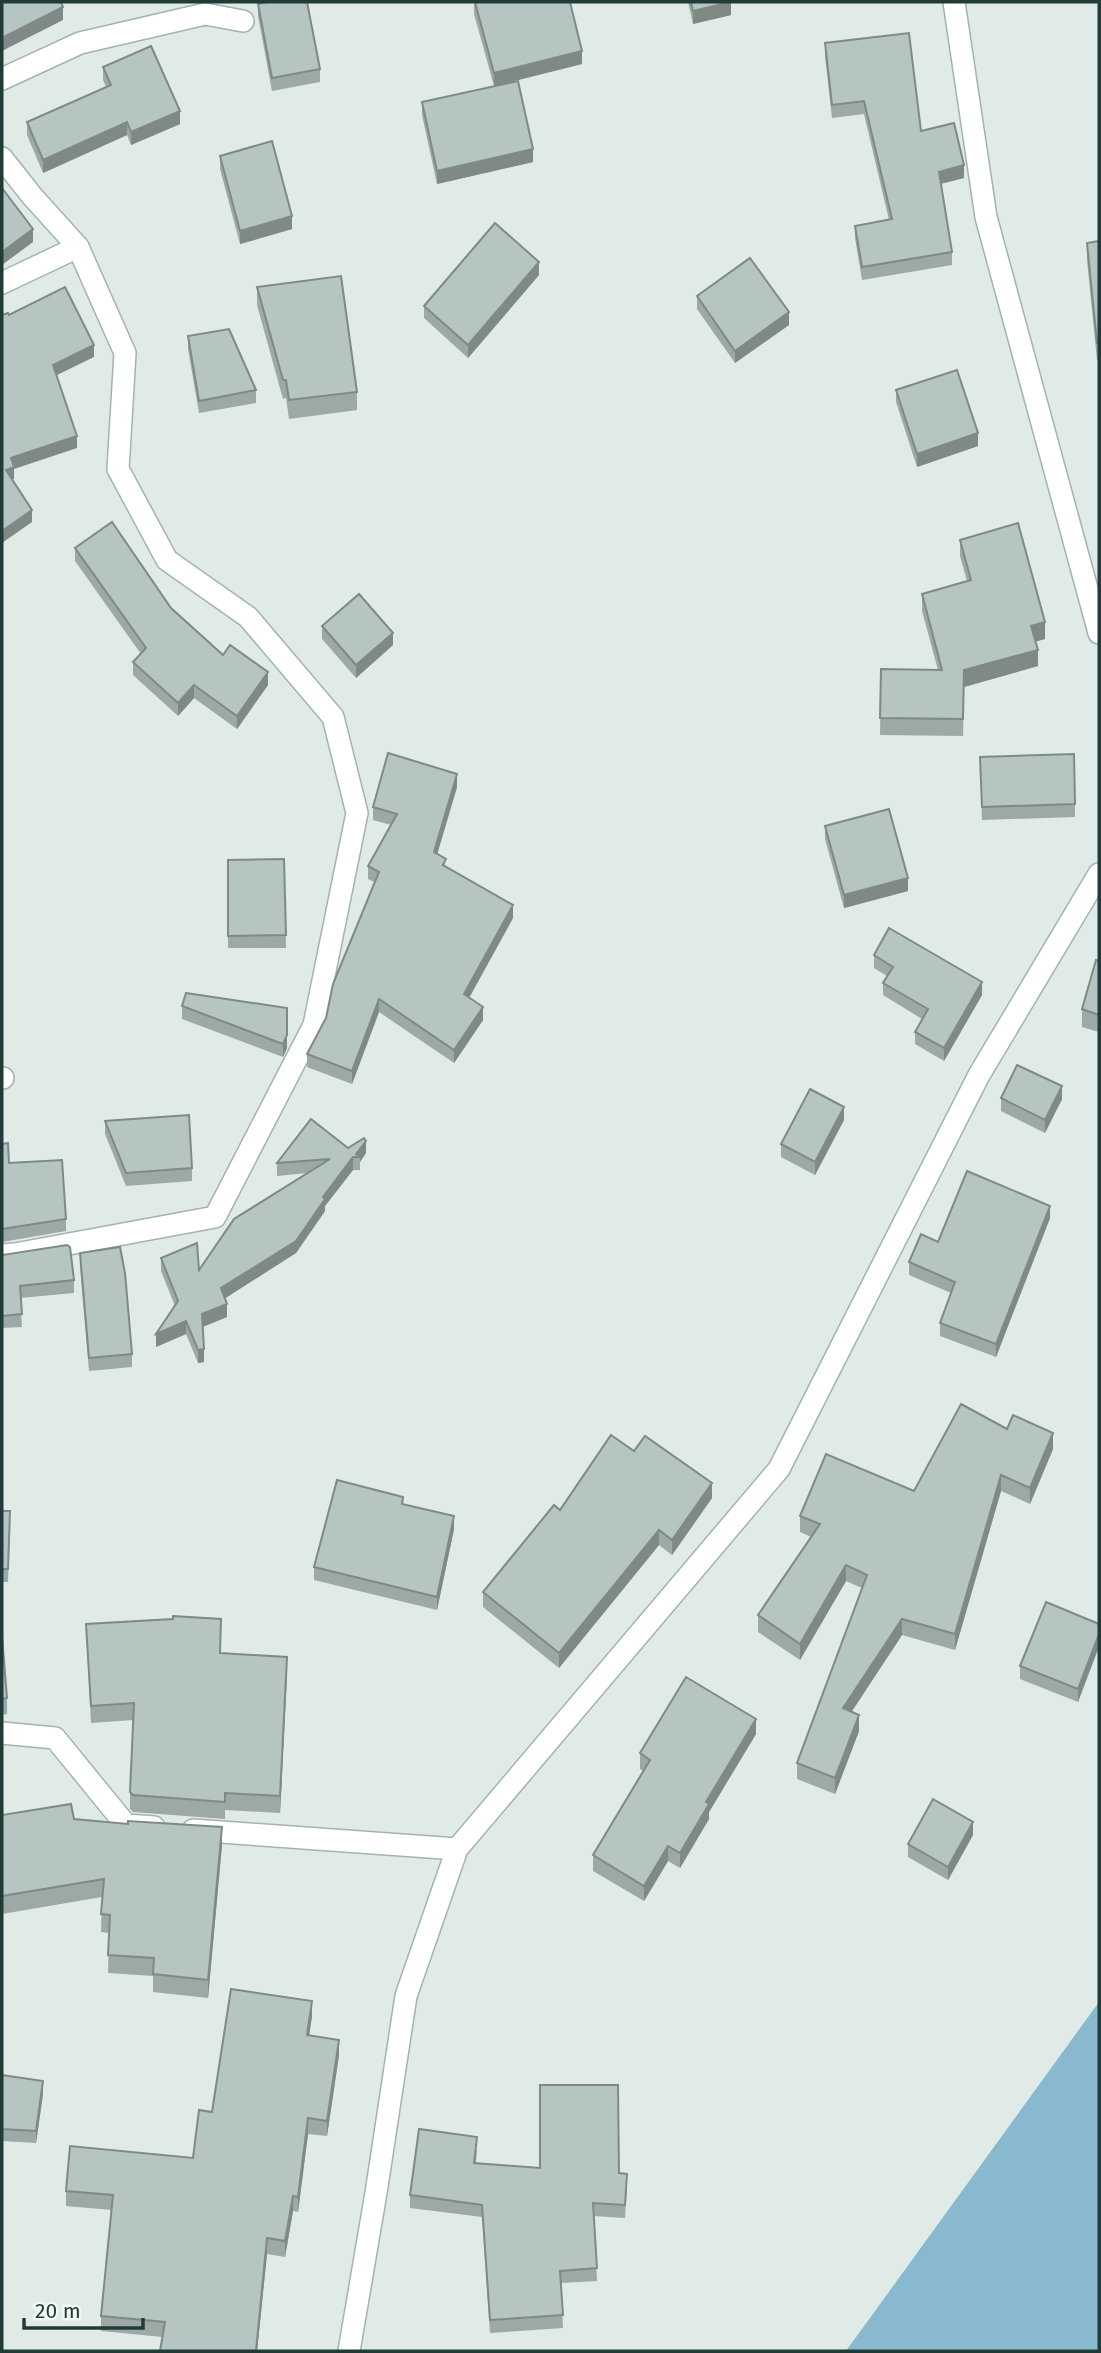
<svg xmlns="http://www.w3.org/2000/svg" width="1101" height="2353" viewBox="0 0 1101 2353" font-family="'Fira Sans',sans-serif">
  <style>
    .water { fill: #88b9cf }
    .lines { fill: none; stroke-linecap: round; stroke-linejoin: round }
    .minor-casing { stroke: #a3b3b0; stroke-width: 24 }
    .minor { stroke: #fff; stroke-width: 21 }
    .wall { fill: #9ca9a6 }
    .shaded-wall { fill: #7f8a87 }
    .building { fill: #b5c5c1; stroke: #7f8a87; stroke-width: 2 }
  </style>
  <rect width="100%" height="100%" fill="#e0ebe8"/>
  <path class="water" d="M 1099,2002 L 1099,2351 L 846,2351 Z"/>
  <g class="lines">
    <g class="minor-casing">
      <g id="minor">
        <path d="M 954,2 L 986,217 L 1099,633"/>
        <path d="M 2,79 L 80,43 L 205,14 L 243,21"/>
        <path d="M 2,158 L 32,196 L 78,247"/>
        <path d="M 2,283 L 78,247 L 125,353 L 118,469 L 167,560 L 248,617 L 333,717 L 357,813 L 314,1025 L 215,1217 L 15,1254 L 2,1255"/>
        <path d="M 2,1078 L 3,1078"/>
        <path d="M 2,1733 L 55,1738 L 126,1825 L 154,1827"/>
        <path d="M 193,1830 L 457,1849"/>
        <path d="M 349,2351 L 376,2193 L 406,1996 L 457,1849 L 779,1469 L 979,1075 L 1099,874"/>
      </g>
    </g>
    <use href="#minor" class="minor"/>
  </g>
  <g class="wall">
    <path d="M 474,2 L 582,64 L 494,86 L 474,14 Z"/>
    <path d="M 688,2 L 731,2 L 731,15 L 693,24 Z"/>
    <path d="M 258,4 L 320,69 L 320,82 L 272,91 L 258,16 Z"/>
    <path d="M 825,43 L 921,131 L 964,178 L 941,184 L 952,252 L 952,265 L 862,280 L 855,238 L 855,226 L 889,220 L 864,114 L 832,118 L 825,56 Z"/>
    <path d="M 103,67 L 180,124 L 131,145 L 127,135 L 43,173 L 27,135 L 27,122 L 106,87 L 103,80 Z"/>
    <path d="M 422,102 L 533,162 L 437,184 L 422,115 Z"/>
    <path d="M 220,156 L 292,229 L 240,244 L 220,169 Z"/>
    <path d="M 1099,241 L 1099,360 L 1097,360 L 1087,260 L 1087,243 Z"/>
    <path d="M 539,275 L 468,358 L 424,318 L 424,306 Z"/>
    <path d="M 257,287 L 357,392 L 357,410 L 289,419 L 286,398 L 283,399 L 257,305 Z"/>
    <path d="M 697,296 L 789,325 L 735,363 L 697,309 Z"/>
    <path d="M 188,336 L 256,390 L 256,403 L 199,413 L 188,349 Z"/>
    <path d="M 896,390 L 978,446 L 917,467 L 896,402 Z"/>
    <path d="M 960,540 L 1045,639 L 1035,641 L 1038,666 L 964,687 L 963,736 L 880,735 L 881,669 L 938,670 L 922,611 L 922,594 L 967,581 L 960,556 Z"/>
    <path d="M 75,548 L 171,608 L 223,655 L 268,685 L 237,729 L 194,698 L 178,716 L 133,675 L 133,662 L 141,654 L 75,561 Z"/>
    <path d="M 322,626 L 393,645 L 356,678 L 322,639 Z"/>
    <path d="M 1074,754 L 1075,817 L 982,820 L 980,757 Z"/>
    <path d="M 457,787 L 437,854 L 446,867 L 513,918 L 469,998 L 483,1020 L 454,1063 L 379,1012 L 352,1084 L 307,1067 L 307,1054 L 326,1018 L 374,882 L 368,879 L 368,866 L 391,825 L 373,820 L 373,807 Z"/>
    <path d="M 825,826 L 908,891 L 844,908 L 825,839 Z"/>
    <path d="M 284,859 L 286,948 L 228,948 L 228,860 Z"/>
    <path d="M 874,955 L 982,995 L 944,1061 L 915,1044 L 915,1032 L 922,1019 L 883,995 L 883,983 L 887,976 L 874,968 Z"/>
    <path d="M 1099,961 L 1099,1032 L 1082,1027 L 1082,1009 Z"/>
    <path d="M 182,1006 L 287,1008 L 287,1048 L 283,1057 L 182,1019 Z"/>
    <path d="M 1001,1098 L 1062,1099 L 1045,1133 L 1001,1111 Z"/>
    <path d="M 844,1120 L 815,1175 L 781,1157 L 781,1144 Z"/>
    <path d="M 105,1121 L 192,1168 L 192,1181 L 126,1186 L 105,1134 Z"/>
    <path d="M 2,1144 L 9,1163 L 66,1219 L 66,1231 L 2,1242 Z"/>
    <path d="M 348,1148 L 366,1153 L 360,1162 L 360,1170 L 353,1170 L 325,1206 L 325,1211 L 296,1253 L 225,1298 L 227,1317 L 203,1327 L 204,1362 L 198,1363 L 186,1334 L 156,1347 L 175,1306 L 161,1271 L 161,1258 L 199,1270 L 307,1173 L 277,1176 L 277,1163 Z"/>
    <path d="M 1050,1218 L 996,1357 L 940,1336 L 940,1323 L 951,1293 L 909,1275 L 909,1262 L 938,1242 Z"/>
    <path d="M 80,1253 L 132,1354 L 132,1367 L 89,1371 L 80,1266 Z"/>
    <path d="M 2,1255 L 74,1280 L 74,1293 L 20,1298 L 22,1327 L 2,1328 Z"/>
    <path d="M 1007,1429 L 1053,1449 L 1030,1504 L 1001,1491 L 955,1650 L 902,1635 L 851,1712 L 859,1731 L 835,1794 L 797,1779 L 797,1763 L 862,1588 L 846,1581 L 800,1660 L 758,1632 L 758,1615 L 811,1537 L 800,1532 L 800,1516 L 914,1491 Z"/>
    <path d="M 634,1451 L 712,1498 L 672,1555 L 659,1545 L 559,1668 L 483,1607 L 483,1592 Z"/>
    <path d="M 403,1505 L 454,1529 L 437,1610 L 314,1580 L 314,1567 Z"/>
    <path d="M 2,1511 L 10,1524 L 8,1582 L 2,1582 Z"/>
    <path d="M 86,1624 L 221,1636 L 221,1654 L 287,1674 L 280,1813 L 225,1810 L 225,1819 L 133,1812 L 130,1809 L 130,1792 L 133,1720 L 91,1723 Z"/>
    <path d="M 1099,1624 L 1078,1702 L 1020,1679 L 1020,1666 Z"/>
    <path d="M 2,1636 L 7,1698 L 7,1714 L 2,1715 Z"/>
    <path d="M 756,1734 L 709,1812 L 709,1819 L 680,1868 L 668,1861 L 644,1901 L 593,1871 L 593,1855 L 644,1771 L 640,1769 L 640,1753 Z"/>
    <path d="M 2,1815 L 74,1819 L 222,1845 L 208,1998 L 153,1992 L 153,1976 L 108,1973 L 109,1933 L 101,1932 L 102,1897 L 2,1914 Z"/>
    <path d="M 973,1835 L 948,1880 L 908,1857 L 908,1844 Z"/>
    <path d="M 312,2016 L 309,2035 L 339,2055 L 327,2136 L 308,2134 L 298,2212 L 293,2211 L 285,2257 L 267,2254 L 257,2351 L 160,2351 L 163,2337 L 101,2331 L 101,2316 L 112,2210 L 66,2206 L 66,2191 L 193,2158 L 212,2112 Z"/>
    <path d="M 2,2075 L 43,2094 L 36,2143 L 2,2141 Z"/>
    <path d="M 477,2150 L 476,2163 L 619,2173 L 627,2187 L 625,2218 L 594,2216 L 597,2281 L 561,2283 L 563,2328 L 490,2333 L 482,2217 L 410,2208 L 410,2195 Z"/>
  </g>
  <g class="shaded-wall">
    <path d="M 731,2 L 731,15 L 693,24 L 693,11 Z"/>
    <path d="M 63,7 L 63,20 L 2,51 L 2,38 Z"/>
    <path d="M 582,51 L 582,64 L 494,86 L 494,73 Z"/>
    <path d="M 180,111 L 180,124 L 131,145 L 131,132 Z"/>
    <path d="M 127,122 L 127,135 L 43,173 L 43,160 Z"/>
    <path d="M 533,149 L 533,162 L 437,184 L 437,171 Z"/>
    <path d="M 964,165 L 964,178 L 939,184 L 939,172 Z"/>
    <path d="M 292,216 L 292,229 L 240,244 L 240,231 Z"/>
    <path d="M 33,229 L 33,242 L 2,265 L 2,252 Z"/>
    <path d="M 539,262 L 539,275 L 468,358 L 468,345 Z"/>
    <path d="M 789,312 L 789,325 L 735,363 L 735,351 Z"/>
    <path d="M 94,345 L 94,357 L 53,377 L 53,365 Z"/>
    <path d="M 978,433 L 978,446 L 917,467 L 917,454 Z"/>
    <path d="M 77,436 L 77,448 L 14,469 L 14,479 L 6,482 L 6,470 L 11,458 Z"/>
    <path d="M 32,510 L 32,522 L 2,543 L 2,531 Z"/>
    <path d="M 1045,622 L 1045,639 L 1031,643 L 1031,626 Z"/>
    <path d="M 393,633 L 393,645 L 356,678 L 356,665 Z"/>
    <path d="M 1038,650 L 1038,666 L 964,687 L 963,736 L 964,670 Z"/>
    <path d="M 268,672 L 268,685 L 237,729 L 237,716 Z"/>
    <path d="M 194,685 L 194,698 L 178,716 L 178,703 Z"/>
    <path d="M 457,774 L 457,787 L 434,865 L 434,852 Z"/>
    <path d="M 908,878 L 908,891 L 844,908 L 844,895 Z"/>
    <path d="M 513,905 L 513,918 L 464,1007 L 464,994 Z"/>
    <path d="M 982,982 L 982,995 L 944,1061 L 944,1048 Z"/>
    <path d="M 379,999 L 379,1012 L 352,1084 L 352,1071 Z"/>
    <path d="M 483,1007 L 483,1020 L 454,1063 L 454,1050 Z"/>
    <path d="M 287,1035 L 287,1048 L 283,1057 L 283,1044 Z"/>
    <path d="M 1062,1086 L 1062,1099 L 1045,1133 L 1045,1120 Z"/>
    <path d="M 844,1107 L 844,1120 L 815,1175 L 815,1162 Z"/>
    <path d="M 366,1141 L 366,1153 L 360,1162 L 360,1157 L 356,1154 Z"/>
    <path d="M 353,1157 L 353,1170 L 325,1206 L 325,1211 L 296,1253 L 221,1301 L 221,1288 L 323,1197 Z"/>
    <path d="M 1050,1206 L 1050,1218 L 996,1357 L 996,1344 Z"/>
    <path d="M 227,1304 L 227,1317 L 202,1327 L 202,1314 Z"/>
    <path d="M 186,1321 L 186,1334 L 156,1347 L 156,1334 Z"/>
    <path d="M 204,1349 L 204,1362 L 198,1363 L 198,1350 Z"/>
    <path d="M 1053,1433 L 1053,1449 L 1030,1504 L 1030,1488 Z"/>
    <path d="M 1001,1475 L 1001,1491 L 955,1650 L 955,1634 Z"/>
    <path d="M 712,1483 L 712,1498 L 672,1555 L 672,1540 Z"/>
    <path d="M 454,1516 L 454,1529 L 437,1610 L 437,1597 Z"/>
    <path d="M 659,1530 L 659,1545 L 559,1668 L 559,1653 Z"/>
    <path d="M 846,1565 L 846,1581 L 800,1660 L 800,1644 Z"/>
    <path d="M 902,1619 L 902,1635 L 843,1725 L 843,1708 Z"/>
    <path d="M 1099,1634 L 1099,1647 L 1078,1702 L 1078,1689 Z"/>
    <path d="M 287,1657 L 287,1674 L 280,1813 L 280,1796 Z"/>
    <path d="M 859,1715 L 859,1731 L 835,1794 L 835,1778 Z"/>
    <path d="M 756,1719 L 756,1734 L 709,1812 L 709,1819 L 680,1868 L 680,1853 L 706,1802 Z"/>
    <path d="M 973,1822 L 973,1835 L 948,1880 L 948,1867 Z"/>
    <path d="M 222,1827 L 222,1845 L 208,1998 L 208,1980 Z"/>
    <path d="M 668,1846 L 668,1861 L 644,1901 L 644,1886 Z"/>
    <path d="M 312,2001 L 312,2016 L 307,2050 L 307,2035 Z"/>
    <path d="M 339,2040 L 339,2055 L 327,2136 L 327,2121 Z"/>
    <path d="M 43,2081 L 43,2094 L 36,2143 L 36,2131 Z"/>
    <path d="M 308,2118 L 308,2134 L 298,2212 L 298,2197 Z"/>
    <path d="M 293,2196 L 293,2211 L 285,2257 L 285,2241 Z"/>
    <path d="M 267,2238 L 267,2254 L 257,2351 L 256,2351 Z"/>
  </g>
  <g class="building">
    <path d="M 2,2 L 61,2 L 63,7 L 2,38 Z"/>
    <path d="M 267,2 L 307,2 L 320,69 L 272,78 L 258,4 Z"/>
    <path d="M 475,2 L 570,2 L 582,51 L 494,73 Z"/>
    <path d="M 691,2 L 731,2 L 693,11 Z"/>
    <path d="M 909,33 L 921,131 L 954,123 L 964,165 L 939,172 L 952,252 L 862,267 L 855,226 L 892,219 L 864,101 L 832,105 L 825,43 Z"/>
    <path d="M 151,46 L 180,111 L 131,132 L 127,122 L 43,160 L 27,122 L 111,85 L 103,67 Z"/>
    <path d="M 518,81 L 533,149 L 437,171 L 422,102 Z"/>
    <path d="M 272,141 L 292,216 L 240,231 L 220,156 Z"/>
    <path d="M 2,188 L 33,229 L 2,252 Z"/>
    <path d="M 495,223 L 539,262 L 468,345 L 424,306 Z"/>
    <path d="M 1099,241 L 1099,343 L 1097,343 L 1087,243 Z"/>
    <path d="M 750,258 L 789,312 L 735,351 L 697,296 Z"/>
    <path d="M 341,276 L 357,392 L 289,400 L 286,380 L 283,380 L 257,287 Z"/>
    <path d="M 65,287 L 94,345 L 53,365 L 77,436 L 11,458 L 14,467 L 6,470 L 32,510 L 2,531 L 2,315 L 8,313 L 9,315 Z"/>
    <path d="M 229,329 L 256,390 L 199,401 L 188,336 Z"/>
    <path d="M 957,370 L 978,433 L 917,454 L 896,390 Z"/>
    <path d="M 112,522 L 171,608 L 223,655 L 230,645 L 268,672 L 237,716 L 194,685 L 178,703 L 133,662 L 146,648 L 75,548 Z"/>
    <path d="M 1018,523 L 1045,622 L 1031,626 L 1038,650 L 964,670 L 963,719 L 880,718 L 881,669 L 942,670 L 922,594 L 971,580 L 960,540 Z"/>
    <path d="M 359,594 L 393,633 L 356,665 L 322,626 Z"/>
    <path d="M 388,753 L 457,774 L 434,852 L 446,859 L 443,865 L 513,905 L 464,994 L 483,1007 L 454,1050 L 379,999 L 352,1071 L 307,1054 L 326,1018 L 333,984 L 379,872 L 368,866 L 397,814 L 373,807 Z"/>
    <path d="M 1074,754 L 1075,804 L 982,807 L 980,757 Z"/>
    <path d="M 889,809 L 908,878 L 844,895 L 825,826 Z"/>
    <path d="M 284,859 L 286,935 L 228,936 L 228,860 Z"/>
    <path d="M 889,928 L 982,982 L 944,1048 L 915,1032 L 928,1009 L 883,983 L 893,967 L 874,955 Z"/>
    <path d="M 1096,960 L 1099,961 L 1099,1015 L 1082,1009 Z"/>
    <path d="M 186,993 L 287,1008 L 287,1035 L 283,1044 L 182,1006 Z"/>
    <path d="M 1017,1065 L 1062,1086 L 1045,1120 L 1001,1098 Z"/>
    <path d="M 810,1089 L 844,1107 L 815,1162 L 781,1144 Z"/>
    <path d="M 189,1115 L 192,1168 L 126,1173 L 105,1121 Z"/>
    <path d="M 311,1119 L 348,1148 L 364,1138 L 366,1141 L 356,1154 L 360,1157 L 353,1157 L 323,1197 L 325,1199 L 296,1241 L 221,1288 L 227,1304 L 202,1314 L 204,1349 L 198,1350 L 186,1321 L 156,1334 L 178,1301 L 161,1258 L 197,1243 L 199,1270 L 234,1219 L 330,1159 L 277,1163 Z"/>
    <path d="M 8,1143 L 9,1163 L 62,1160 L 66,1219 L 2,1229 L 2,1144 Z"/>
    <path d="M 967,1171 L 1050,1206 L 996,1344 L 940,1323 L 955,1282 L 909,1262 L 921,1234 L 938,1242 Z"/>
    <path d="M 67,1245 L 70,1247 L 74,1280 L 20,1286 L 22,1314 L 2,1316 L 2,1255 Z"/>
    <path d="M 120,1247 L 125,1273 L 132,1354 L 89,1358 L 80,1253 Z"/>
    <path d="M 961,1404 L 1007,1429 L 1013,1415 L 1053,1433 L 1030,1488 L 1001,1475 L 955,1634 L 902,1619 L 843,1708 L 859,1715 L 835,1778 L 797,1763 L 867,1575 L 846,1565 L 800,1644 L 758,1615 L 820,1524 L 800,1516 L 826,1454 L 914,1491 Z"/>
    <path d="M 611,1435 L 634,1451 L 645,1436 L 712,1483 L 672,1540 L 659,1530 L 559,1653 L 483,1592 L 554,1505 L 560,1510 Z"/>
    <path d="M 337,1480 L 403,1497 L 402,1504 L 454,1516 L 437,1597 L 314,1567 Z"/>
    <path d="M 2,1511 L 10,1511 L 8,1569 L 2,1569 Z"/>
    <path d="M 1046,1602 L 1099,1624 L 1099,1634 L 1078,1689 L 1020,1666 Z"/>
    <path d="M 173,1616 L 221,1619 L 220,1653 L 287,1657 L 280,1796 L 225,1793 L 225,1802 L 133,1795 L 130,1792 L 134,1703 L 91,1706 L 86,1624 L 173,1619 Z"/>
    <path d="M 2,1636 L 7,1698 L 2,1699 Z"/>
    <path d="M 686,1677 L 756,1719 L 706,1802 L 709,1804 L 680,1853 L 668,1846 L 644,1886 L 593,1855 L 650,1760 L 640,1753 Z"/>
    <path d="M 933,1799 L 973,1822 L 948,1867 L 908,1844 Z"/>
    <path d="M 71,1804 L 74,1819 L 128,1824 L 128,1821 L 222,1827 L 208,1980 L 153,1974 L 154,1958 L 108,1955 L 110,1915 L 101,1914 L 104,1879 L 2,1896 L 2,1815 Z"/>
    <path d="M 231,1989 L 312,2001 L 307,2035 L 339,2040 L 327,2121 L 308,2118 L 298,2197 L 293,2196 L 285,2241 L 267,2238 L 256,2351 L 160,2351 L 165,2322 L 101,2316 L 113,2195 L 66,2191 L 70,2146 L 193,2158 L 199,2110 L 212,2112 Z"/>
    <path d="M 2,2075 L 43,2081 L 36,2131 L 2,2129 Z"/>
    <path d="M 540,2085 L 618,2085 L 619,2173 L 627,2174 L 625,2205 L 593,2203 L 597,2268 L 560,2271 L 563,2315 L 490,2320 L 482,2205 L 410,2195 L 419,2129 L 477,2137 L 474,2163 L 540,2168 Z"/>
  </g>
  <rect width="1101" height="2353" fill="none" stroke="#213b38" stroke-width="7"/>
  <path d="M24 2318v10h119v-10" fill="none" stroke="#213b38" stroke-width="3.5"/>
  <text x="35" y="2318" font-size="21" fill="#213b38" stroke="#f0f7f5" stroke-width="5" paint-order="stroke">20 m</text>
</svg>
